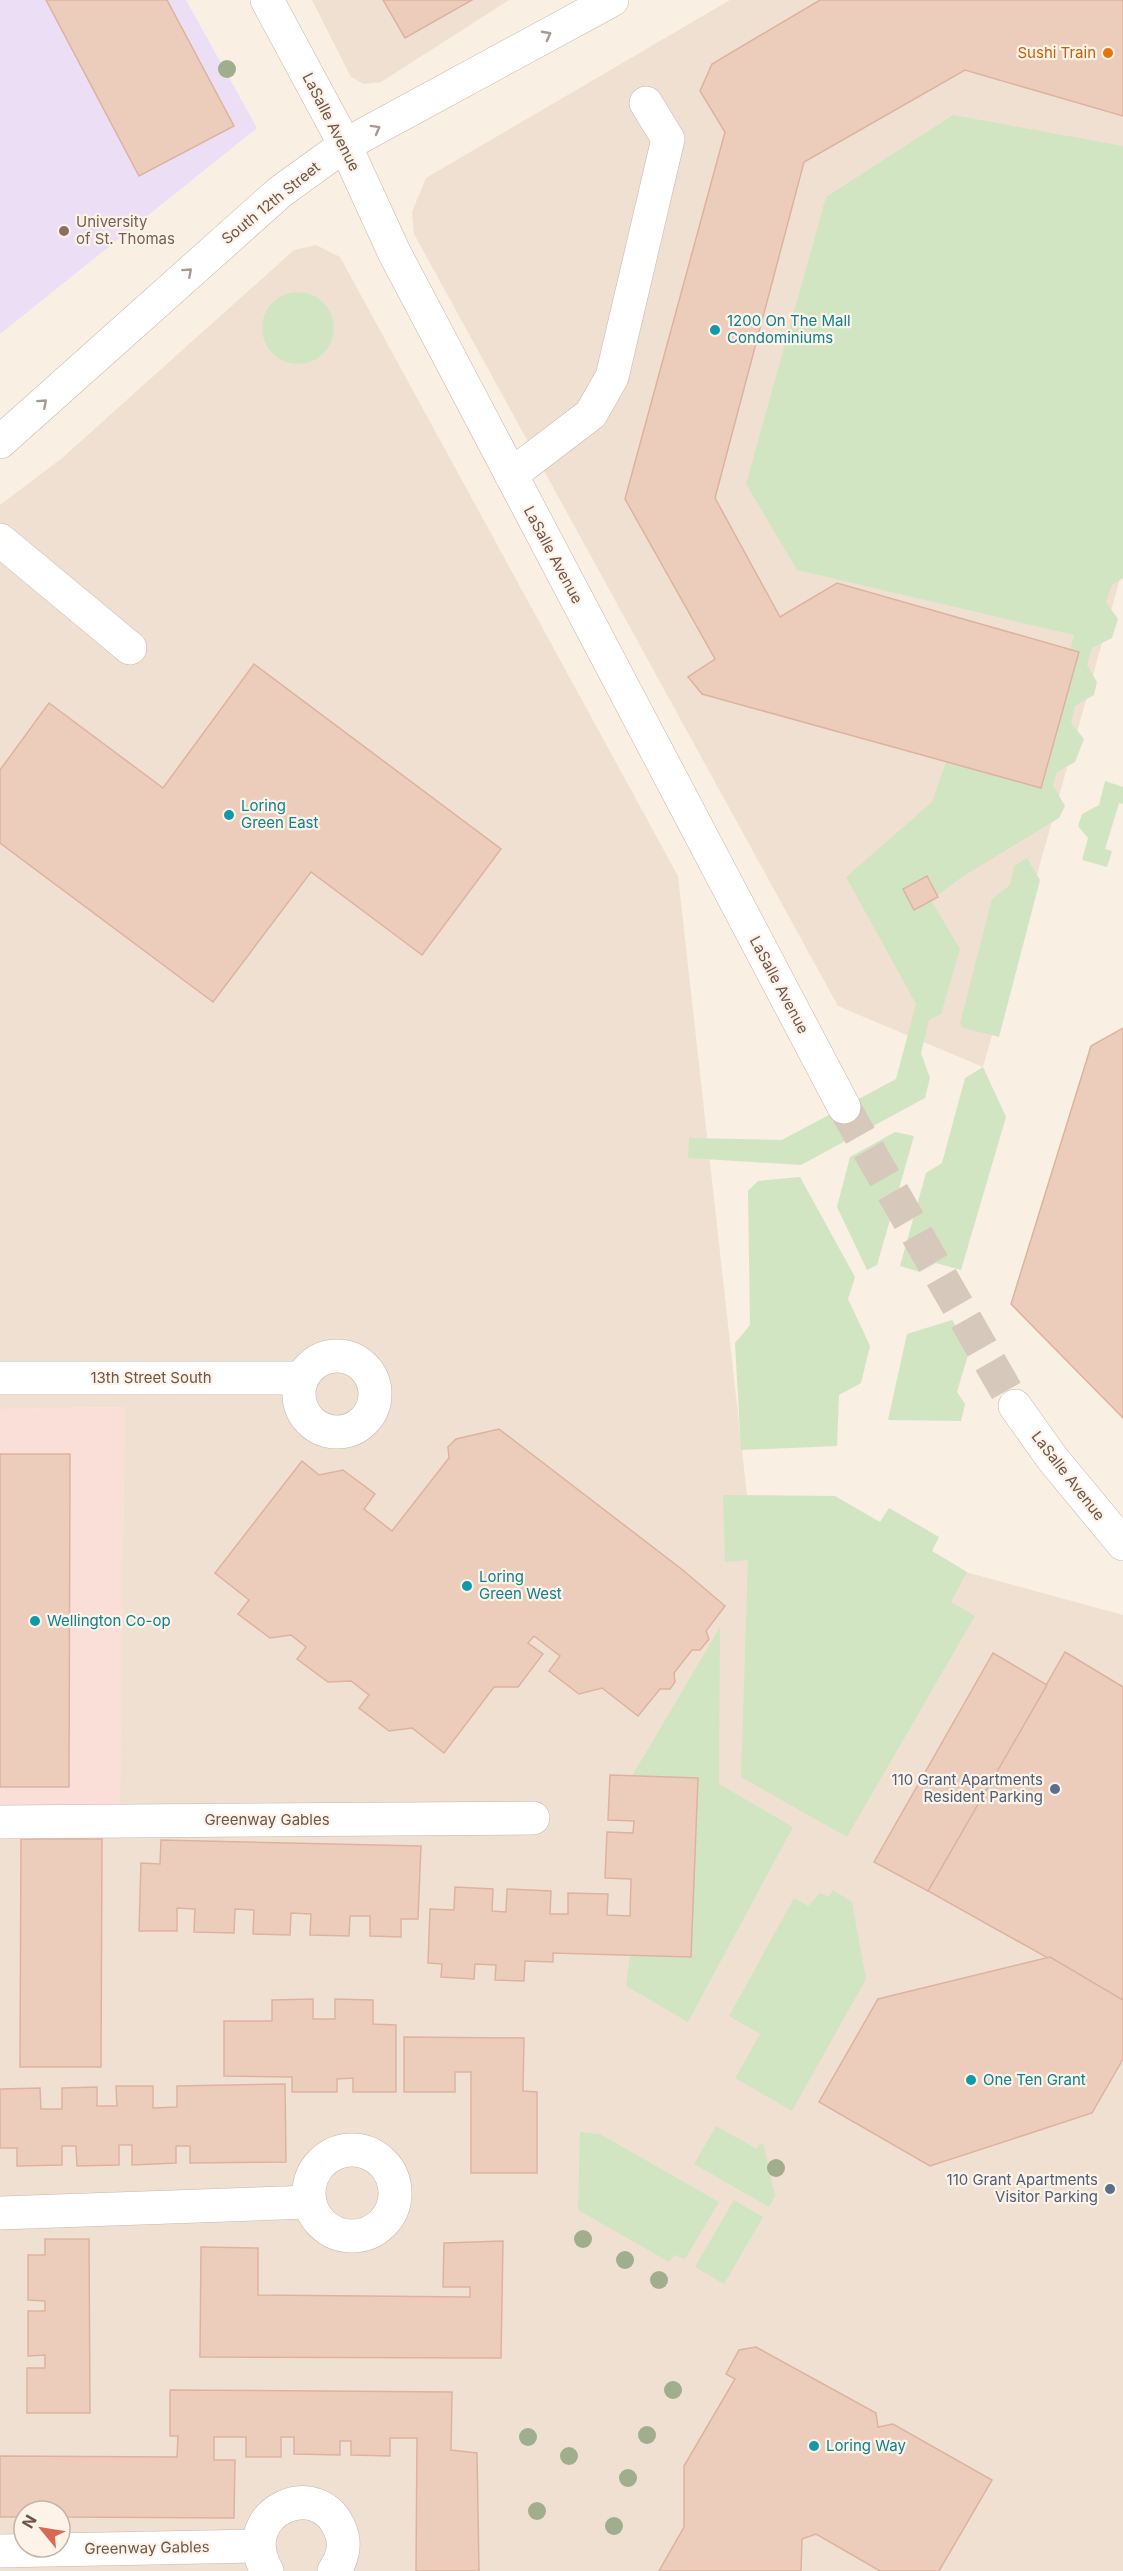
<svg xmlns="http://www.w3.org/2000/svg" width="1123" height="2571" viewBox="0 0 1123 2571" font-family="Inter,sans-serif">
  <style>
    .residential { fill: #f0e0d1; fill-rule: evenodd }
    .commercial { fill: #f9dfd7 }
    .education { fill: #ecdff5 }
    .green { fill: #d2e5c2 }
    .building { fill: #eccdbc; stroke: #ddb39f; stroke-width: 1.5 }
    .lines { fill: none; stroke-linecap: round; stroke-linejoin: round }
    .minor-tunnel { stroke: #d6c9bc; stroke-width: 33; stroke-dasharray: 33 16; stroke-linecap: butt }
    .minor-casing { stroke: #c9b6aa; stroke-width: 34 }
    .minor { stroke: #fff; stroke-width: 33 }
    .tree { fill: #a0ae8d }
    .oneway { stroke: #a89a93 }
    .food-dot { fill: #e8710a; stroke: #fdf3e8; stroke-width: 2 }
    .education-dot { fill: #8d6e63; stroke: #fdf3e8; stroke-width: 2 }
    .culture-dot { fill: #0f9aa8; stroke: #fdf3e8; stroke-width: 2 }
    .service-dot { fill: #5c6f8a; stroke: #fdf3e8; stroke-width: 2 }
    .labels { text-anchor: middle; stroke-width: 4.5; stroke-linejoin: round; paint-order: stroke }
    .food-label { font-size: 15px; fill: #c56008; stroke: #fdf3e8; text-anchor: end }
    .street-label { font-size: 15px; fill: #6e564b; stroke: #fdf3e8 }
    .education-label { font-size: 15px; fill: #785e54; stroke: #fdf3e8; text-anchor: start }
    .culture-label { font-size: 15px; fill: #0d838f; stroke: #fdf3e8; text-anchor: start }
    .service-label { font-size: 15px; fill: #4e5e75; stroke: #fdf3e8; text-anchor: end }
  </style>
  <rect width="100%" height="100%" fill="#f9efe2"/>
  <g class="residential">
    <path d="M 312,0 L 509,0 L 381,82 L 364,84 L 351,77 Z"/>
    <path d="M 730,0 L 1123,0 L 1123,568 L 983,1067 L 838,1006 L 414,234 L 412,212 L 426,178 Z"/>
    <path d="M 316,245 L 340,257 L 678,876 L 749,1513 L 1123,1615 L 1123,2571 L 0,2571 L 0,1818 L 125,1407 L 0,1409 L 0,505 L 61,459 L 294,250 ZM 24,2511 L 60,2511 L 60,2547 L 24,2547 Z"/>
  </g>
  <path class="commercial" d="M 125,1407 L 120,1819 L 0,1818 L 0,1409 Z"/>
  <path class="education" d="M 0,0 L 186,0 L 257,128 L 0,334 Z"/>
  <g class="green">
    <path d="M 953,115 L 1123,146 L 1123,578 L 1112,585 L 1106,602 L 1118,619 L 1112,638 L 1092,648 L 1087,665 L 1097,682 L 1094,695 L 1075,706 L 1071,723 L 1084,739 L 1075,762 L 1057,772 L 1053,785 L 1065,806 L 1059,818 L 962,877 L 931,900 L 960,949 L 941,1014 L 929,1020 L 921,1053 L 930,1078 L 925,1098 L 801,1165 L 688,1158 L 689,1138 L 782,1140 L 896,1079 L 916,1004 L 846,877 L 932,802 L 946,762 L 1041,788 L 1079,652 L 1070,649 L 1074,635 L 797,570 L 746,484 L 826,197 Z"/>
    <circle cx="298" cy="328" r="36"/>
    <path d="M 1105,781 L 1123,787 L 1123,804 L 1119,803 L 1105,849 L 1112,851 L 1107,867 L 1082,860 L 1088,838 L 1078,826 L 1082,814 L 1099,805 Z"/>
    <path d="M 1027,858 L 1040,880 L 999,1037 L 963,1028 L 960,1023 L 992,899 L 1010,885 L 1014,866 Z"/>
    <path d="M 983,1067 L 1006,1117 L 961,1270 L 936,1263 L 920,1272 L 900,1266 L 926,1173 L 942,1163 L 965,1078 Z"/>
    <path d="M 895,1132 L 914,1136 L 877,1265 L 867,1270 L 837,1207 L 850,1157 Z"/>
    <path d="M 800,1177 L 855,1277 L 848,1299 L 870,1346 L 861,1383 L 839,1395 L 837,1446 L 741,1450 L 735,1343 L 750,1325 L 748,1191 L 758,1181 Z"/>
    <path d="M 952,1320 L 970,1348 L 957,1392 L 965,1404 L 961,1421 L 888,1420 L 907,1334 Z"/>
    <path d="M 723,1495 L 835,1496 L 880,1522 L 889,1508 L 939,1537 L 932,1551 L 967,1572 L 951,1602 L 975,1616 L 847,1837 L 741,1777 L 748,1560 L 725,1562 Z"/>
    <path d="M 720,1627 L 719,1784 L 793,1827 L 688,2022 L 626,1986 L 630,1955 L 691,1957 L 698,1778 L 632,1776 Z"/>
    <path d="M 833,1890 L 852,1902 L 866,1979 L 792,2111 L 735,2078 L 760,2034 L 729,2016 L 794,1898 L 808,1906 L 820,1893 L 829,1897 Z"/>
    <path d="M 716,2126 L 757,2149 L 760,2143 L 764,2146 L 775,2196 L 769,2207 L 694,2164 Z"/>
    <path d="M 580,2132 L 600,2134 L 719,2202 L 685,2259 L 674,2255 L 669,2262 L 578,2210 Z"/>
    <path d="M 734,2200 L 763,2217 L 724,2284 L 695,2267 Z"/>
  </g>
  <g class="building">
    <path d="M 46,0 L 167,0 L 234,126 L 139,176 Z"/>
    <path d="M 383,0 L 472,0 L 405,38 Z"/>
    <path d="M 820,0 L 1123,0 L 1123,116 L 965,70 L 804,162 L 715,498 L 780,617 L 837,583 L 1079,652 L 1041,788 L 702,694 L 688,677 L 715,659 L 625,499 L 725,132 L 700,91 L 712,64 Z"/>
    <path d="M 254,664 L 501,849 L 422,955 L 311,872 L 213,1002 L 0,843 L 0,770 L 49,703 L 163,788 Z"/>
    <path d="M 927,876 L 938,897 L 914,910 L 903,889 Z"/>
    <path d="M 1123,1028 L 1123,1418 L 1011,1304 L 1091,1046 Z"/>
    <path d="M 499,1429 L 684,1571 L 725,1606 L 706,1631 L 709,1639 L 700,1650 L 692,1650 L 674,1673 L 675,1682 L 670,1689 L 660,1689 L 638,1716 L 602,1688 L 579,1694 L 549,1671 L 560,1656 L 534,1636 L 528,1643 L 543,1654 L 518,1687 L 494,1687 L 444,1753 L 412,1728 L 389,1731 L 359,1708 L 369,1695 L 351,1681 L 328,1682 L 297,1659 L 306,1647 L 291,1635 L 270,1638 L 238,1614 L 249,1600 L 215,1573 L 302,1461 L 319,1475 L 343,1470 L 375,1494 L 364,1509 L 392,1531 L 449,1458 L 448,1447 L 456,1439 Z"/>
    <path d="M 0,1454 L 70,1454 L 69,1787 L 0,1787 Z"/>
    <path d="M 1065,1652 L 1123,1687 L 1123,2000 L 928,1891 Z"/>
    <path d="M 993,1653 L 1047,1685 L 928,1891 L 874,1862 Z"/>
    <path d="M 610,1775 L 698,1778 L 691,1957 L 553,1953 L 553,1962 L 525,1961 L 524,1981 L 495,1980 L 496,1965 L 475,1964 L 474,1979 L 441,1977 L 442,1964 L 428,1963 L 430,1909 L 454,1910 L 455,1887 L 493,1889 L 492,1911 L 506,1912 L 507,1889 L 551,1891 L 550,1914 L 568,1914 L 568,1893 L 608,1894 L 607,1915 L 630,1916 L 631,1879 L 605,1878 L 607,1832 L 633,1833 L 634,1821 L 608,1820 Z"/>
    <path d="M 21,1839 L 102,1839 L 101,2067 L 20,2067 Z"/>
    <path d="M 161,1840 L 421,1846 L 418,1919 L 401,1919 L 401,1937 L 370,1936 L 370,1916 L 350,1916 L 349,1936 L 310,1935 L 311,1914 L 291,1913 L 290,1935 L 253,1934 L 254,1910 L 235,1909 L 234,1933 L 194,1932 L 195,1909 L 177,1908 L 177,1931 L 139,1931 L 141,1863 L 160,1864 Z"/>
    <path d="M 1050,1957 L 1123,2000 L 1123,2059 L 1092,2113 L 930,2166 L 819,2102 L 878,1999 Z"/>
    <path d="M 313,1999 L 313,2019 L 335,2019 L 335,1999 L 373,2000 L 373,2024 L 396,2025 L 396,2092 L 353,2092 L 353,2078 L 337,2079 L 337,2092 L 292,2092 L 292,2077 L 224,2076 L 224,2021 L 272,2021 L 272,2000 Z"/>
    <path d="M 404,2037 L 524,2038 L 523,2091 L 537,2092 L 537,2173 L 471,2173 L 471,2072 L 455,2072 L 455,2092 L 404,2092 Z"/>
    <path d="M 285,2084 L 286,2162 L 190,2163 L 190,2146 L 176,2146 L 176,2163 L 132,2165 L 132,2145 L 119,2145 L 119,2165 L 77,2166 L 76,2146 L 62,2146 L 62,2165 L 17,2166 L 17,2148 L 0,2148 L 0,2089 L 40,2088 L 41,2109 L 62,2109 L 62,2088 L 97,2087 L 97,2106 L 117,2106 L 116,2086 L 153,2086 L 153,2108 L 177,2107 L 177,2086 Z"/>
    <path d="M 45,2239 L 89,2239 L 90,2413 L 27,2413 L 27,2368 L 45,2368 L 45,2355 L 28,2356 L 28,2311 L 45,2311 L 45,2301 L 28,2300 L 28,2255 L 45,2255 Z"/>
    <path d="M 503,2241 L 501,2358 L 200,2357 L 201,2247 L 258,2248 L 258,2295 L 470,2297 L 470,2287 L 443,2287 L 444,2243 Z"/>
    <path d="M 756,2347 L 876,2413 L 878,2427 L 893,2424 L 992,2480 L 939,2571 L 880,2571 L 816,2534 L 802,2539 L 801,2571 L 659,2571 L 684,2527 L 684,2466 L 735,2379 L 726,2374 L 739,2350 Z"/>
    <path d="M 170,2390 L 452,2392 L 451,2450 L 477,2453 L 479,2571 L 416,2571 L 417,2438 L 390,2438 L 390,2456 L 351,2455 L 351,2441 L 340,2441 L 340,2455 L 294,2454 L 294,2437 L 281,2437 L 281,2457 L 246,2457 L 246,2437 L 214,2437 L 214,2460 L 235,2460 L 234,2518 L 60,2517 L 60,2511 L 24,2511 L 24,2517 L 0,2517 L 0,2456 L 177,2457 L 178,2436 L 170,2436 Z"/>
  </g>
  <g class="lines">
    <path class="minor-tunnel" d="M 844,1107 L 1015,1406"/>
    <g class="minor-casing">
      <g id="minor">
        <path d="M 267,0 L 345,145 L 394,252 L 844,1107"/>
        <path d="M 0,442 L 280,192 L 345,145 L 612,0"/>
        <path d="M 511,475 L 591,414 L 612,377 L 668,139 L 646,103"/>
        <path d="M 0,540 L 130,648"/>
        <circle cx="337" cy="1394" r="38"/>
        <path d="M 0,1378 L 302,1378"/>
        <path d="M 1015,1406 L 1052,1458 L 1123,1544"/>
        <path d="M 0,1822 L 533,1818"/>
        <circle cx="352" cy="2193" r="43"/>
        <path d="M 0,2213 L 310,2202"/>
        <path d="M 0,2551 L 258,2546"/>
        <path d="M 267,2571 C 233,2512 320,2473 341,2532 C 346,2545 342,2560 334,2571"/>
      </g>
    </g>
    <use href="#minor" class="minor"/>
  </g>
  <g class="tree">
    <circle cx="227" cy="69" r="9"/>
    <circle cx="776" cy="2168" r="9"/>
    <circle cx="583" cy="2239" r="9"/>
    <circle cx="625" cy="2260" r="9"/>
    <circle cx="659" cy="2280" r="9"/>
    <circle cx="673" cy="2390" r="9"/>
    <circle cx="647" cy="2435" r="9"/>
    <circle cx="528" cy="2437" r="9"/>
    <circle cx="569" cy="2456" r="9"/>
    <circle cx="628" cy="2478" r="9"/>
    <circle cx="537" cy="2511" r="9"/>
    <circle cx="614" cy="2526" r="9"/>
  </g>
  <defs><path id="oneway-chevron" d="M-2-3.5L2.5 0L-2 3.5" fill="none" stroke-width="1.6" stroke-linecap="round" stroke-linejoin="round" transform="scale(1.5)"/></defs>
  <g class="oneway">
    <use href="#oneway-chevron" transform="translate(547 35) rotate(-28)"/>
    <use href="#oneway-chevron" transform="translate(376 129) rotate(-29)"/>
    <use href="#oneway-chevron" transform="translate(188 272) rotate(-42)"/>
    <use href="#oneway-chevron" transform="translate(43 403) rotate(-42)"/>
  </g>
  <circle class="food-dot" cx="1108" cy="53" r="6"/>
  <circle class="education-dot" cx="64" cy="231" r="6"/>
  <g class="culture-dot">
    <circle cx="715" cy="330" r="6"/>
    <circle cx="229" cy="815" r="6"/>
    <circle cx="467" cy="1586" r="6"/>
    <circle cx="35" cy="1621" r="6"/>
    <circle cx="971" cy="2080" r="6"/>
    <circle cx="814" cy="2446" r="6"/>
  </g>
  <g class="service-dot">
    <circle cx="1055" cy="1789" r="6"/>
    <circle cx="1110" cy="2189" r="6"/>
  </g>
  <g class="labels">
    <g class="food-label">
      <text x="1096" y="58">Sushi Train</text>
    </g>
    <g class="street-label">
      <text transform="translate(331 122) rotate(63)" y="5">LaSalle Avenue</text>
      <text transform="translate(271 203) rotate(-39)" y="5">South 12th Street</text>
      <text transform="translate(553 555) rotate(62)" y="5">LaSalle Avenue</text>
      <text transform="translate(779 985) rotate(62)" y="5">LaSalle Avenue</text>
      <text x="151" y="1383">13th Street South</text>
      <text transform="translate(1068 1476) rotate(52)" y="5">LaSalle Avenue</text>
      <text x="267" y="1825">Greenway Gables</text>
      <text transform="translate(147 2548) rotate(-1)" y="5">Greenway Gables</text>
    </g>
    <g class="education-label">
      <text x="76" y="227">University<tspan x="76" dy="17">of St. Thomas</tspan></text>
    </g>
    <g class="culture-label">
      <text x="727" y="326">1200 On The Mall<tspan x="727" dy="17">Condominiums</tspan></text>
      <text x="241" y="811">Loring<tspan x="241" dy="17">Green East</tspan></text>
      <text x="479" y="1582">Loring<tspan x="479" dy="17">Green West</tspan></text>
      <text x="47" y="1626">Wellington Co-op</text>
      <text x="983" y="2085">One Ten Grant</text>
      <text x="826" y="2451">Loring Way</text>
    </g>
    <g class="service-label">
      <text x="1043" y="1785">110 Grant Apartments<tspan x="1043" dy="17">Resident Parking</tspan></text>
      <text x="1098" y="2185">110 Grant Apartments<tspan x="1098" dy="17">Visitor Parking</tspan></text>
    </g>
  </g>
  <g transform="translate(42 2529) rotate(300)"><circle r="28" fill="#fdf3e8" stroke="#c4b4a9" stroke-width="1.5"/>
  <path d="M0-4.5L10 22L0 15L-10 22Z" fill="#d86952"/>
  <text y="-9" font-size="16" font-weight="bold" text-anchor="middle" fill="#6e564b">N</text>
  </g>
</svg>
